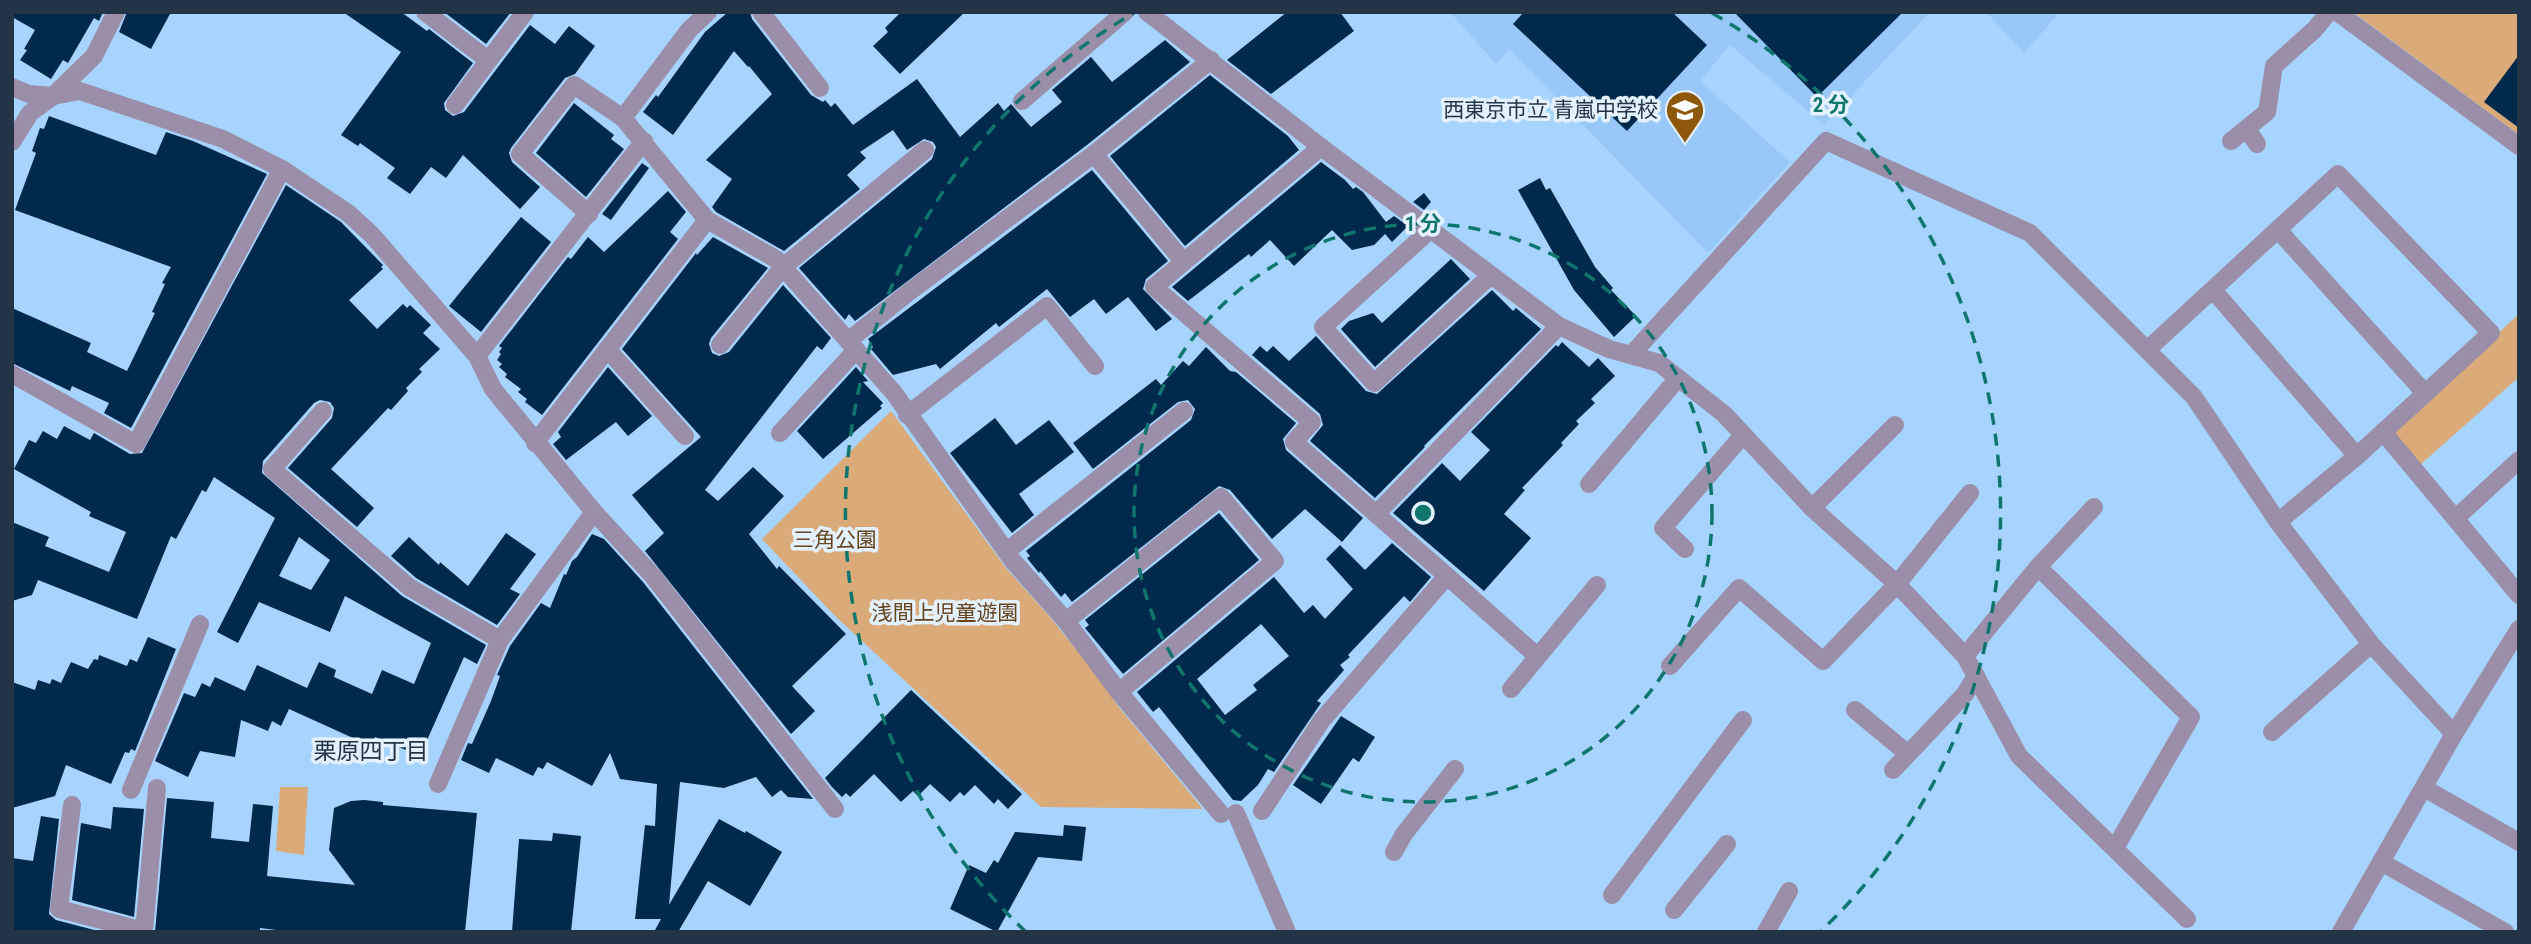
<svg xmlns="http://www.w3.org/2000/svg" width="2531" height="944" viewBox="0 0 2531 944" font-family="'Roboto Condensed','Noto Sans JP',sans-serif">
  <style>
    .built { fill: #97c8f7 }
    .green { fill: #daab79 }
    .building { fill: #00294b; fill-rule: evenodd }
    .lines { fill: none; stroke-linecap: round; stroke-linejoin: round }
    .minor { stroke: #9b8ea9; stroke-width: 18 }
    .ring { fill: none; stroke: #0f766e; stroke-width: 3.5; stroke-dasharray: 12 9 }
    .labels { text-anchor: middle; stroke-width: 7; stroke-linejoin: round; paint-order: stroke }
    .poi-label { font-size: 21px; fill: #223445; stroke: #e4f1fe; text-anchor: end }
    .park-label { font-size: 21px; fill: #68451b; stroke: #e4f1fe }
    .neighbourhood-label { font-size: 23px; fill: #223445; stroke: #e4f1fe }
    .centre { fill: #0f766e; stroke: #e4f1fe; stroke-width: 3.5 }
    .ring-label { font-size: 21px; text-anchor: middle; font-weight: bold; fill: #0f766e; stroke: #e4f1fe; stroke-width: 7; stroke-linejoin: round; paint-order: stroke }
  </style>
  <rect width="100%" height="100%" fill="#a7d4fe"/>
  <g class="built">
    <path d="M 1450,12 L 1930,12 L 1824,125 L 1730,45 L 1700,81 L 1790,162 L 1708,253 L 1509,49 L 1496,64 Z"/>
    <path d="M 1986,12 L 2060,12 L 2024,53 Z"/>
  </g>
  <g class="green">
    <path d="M 2353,12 L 2519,12 L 2519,135 Z"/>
    <path d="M 2519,314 L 2519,377 L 2420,465 L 2392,432 Z"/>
    <path d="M 891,411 L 1006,568 L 1050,617 L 1102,682 L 1118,706 L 1203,809 L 1041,807 L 835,616 L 762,539 Z"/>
    <path d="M 280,787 L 308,787 L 304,855 L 276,851 Z"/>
  </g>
  <g class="building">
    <path d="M 12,12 L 103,12 L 99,21 L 94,18 L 68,63 L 63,60 L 51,79 L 20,60 L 27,50 L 24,49 L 35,30 L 12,17 Z"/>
    <path d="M 127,12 L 171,12 L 151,49 L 119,32 Z"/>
    <path d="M 343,12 L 401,12 L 427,31 L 429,29 L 473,63 L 444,103 L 445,110 L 453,116 L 464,112 L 530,25 L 555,44 L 569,26 L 595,46 L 575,74 L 565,78 L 511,148 L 509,153 L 512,162 L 540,187 L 520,209 L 463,155 L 446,178 L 431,167 L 410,194 L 387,178 L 395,168 L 360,143 L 358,146 L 341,135 L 401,52 Z"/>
    <path d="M 444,12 L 511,12 L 486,44 Z"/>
    <path d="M 728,12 L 750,12 L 752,19 L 811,95 L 823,102 L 825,100 L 831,107 L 835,103 L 853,125 L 917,79 L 960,137 L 998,103 L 1004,111 L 1011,104 L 1031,127 L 1062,102 L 1052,90 L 1091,57 L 1112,82 L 1165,40 L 1190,62 L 1087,145 L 855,321 L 849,314 L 845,320 L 799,268 L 932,159 L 936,147 L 933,142 L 924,139 L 907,150 L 893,130 L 860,152 L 866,158 L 847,175 L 860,189 L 784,251 L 716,212 L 712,207 L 732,179 L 706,160 L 772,94 L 749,66 L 748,67 L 734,51 L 673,135 L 643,112 L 656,95 L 658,97 L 705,32 Z"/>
    <path d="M 901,12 L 965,12 L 900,74 L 873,46 L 888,32 L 885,28 Z"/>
    <path d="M 1287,12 L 1340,12 L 1354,31 L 1271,94 L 1227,60 Z"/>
    <path d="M 1524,12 L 1672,12 L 1707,45 L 1627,131 L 1513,24 Z"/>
    <path d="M 1734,12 L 1903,12 L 1817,97 Z"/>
    <path d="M 2519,55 L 2519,128 L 2484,102 Z"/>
    <path d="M 1210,75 L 1288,136 L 1299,150 L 1185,246 L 1110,156 Z"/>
    <path d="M 574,103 L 614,135 L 611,139 L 624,149 L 586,197 L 536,153 Z"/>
    <path d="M 49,116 L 156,155 L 166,132 L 193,141 L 267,174 L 131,428 L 104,413 L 109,403 L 72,386 L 70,391 L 12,363 L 12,308 L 91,343 L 87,352 L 127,371 L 155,313 L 152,312 L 165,284 L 162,283 L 171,267 L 15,210 L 36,153 L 32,151 L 40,128 L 44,129 Z"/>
    <path d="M 1321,162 L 1345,180 L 1353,189 L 1356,187 L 1363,192 L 1386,222 L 1394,216 L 1408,226 L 1392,242 L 1385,234 L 1374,245 L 1352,250 L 1332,230 L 1294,266 L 1270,240 L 1251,257 L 1249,254 L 1188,301 L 1172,287 Z"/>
    <path d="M 642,163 L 649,168 L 611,220 L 602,214 Z"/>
    <path d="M 1092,170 L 1168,261 L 1146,279 L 1143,289 L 1172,319 L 1156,331 L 1128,297 L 1106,314 L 1094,299 L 1070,317 L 1047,289 L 999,327 L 996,323 L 940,369 L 936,364 L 893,375 L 871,349 L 873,347 L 868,339 Z"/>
    <path d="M 1540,178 L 1546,190 L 1550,188 L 1595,267 L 1613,288 L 1611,290 L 1636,316 L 1614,337 L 1574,290 L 1518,190 Z"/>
    <path d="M 286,185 L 341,222 L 383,265 L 381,267 L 383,269 L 349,300 L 377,329 L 403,304 L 407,308 L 410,305 L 431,325 L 423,333 L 440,349 L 419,369 L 422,372 L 406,388 L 408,391 L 391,410 L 388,408 L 331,469 L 374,508 L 357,527 L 288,468 L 332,418 L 334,408 L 330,402 L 320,400 L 314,403 L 263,461 L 262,473 L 402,596 L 486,645 L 477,664 L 464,657 L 420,756 L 375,737 L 364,763 L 346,756 L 353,738 L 289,709 L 281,726 L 272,721 L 268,731 L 241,720 L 235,757 L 200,751 L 188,777 L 155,761 L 184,693 L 195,697 L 202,683 L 210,687 L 215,677 L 245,691 L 257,665 L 307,688 L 319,662 L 336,670 L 334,677 L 372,694 L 382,670 L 414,684 L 431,643 L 345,596 L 330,632 L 259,602 L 238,643 L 217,632 L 275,518 L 214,477 L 206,492 L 202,490 L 176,539 L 171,536 L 137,619 L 38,580 L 32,595 L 12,601 L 12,522 L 49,537 L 45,546 L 109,572 L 126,532 L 89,516 L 91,512 L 14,469 L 29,440 L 36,443 L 43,431 L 57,439 L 64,426 L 90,440 L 94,433 L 130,454 L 142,453 ZM 299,537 L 330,560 L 311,590 L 279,576 Z"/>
    <path d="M 668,191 L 686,212 L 670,232 L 678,239 L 542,415 L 525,402 L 527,399 L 518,392 L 521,389 L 505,377 L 507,374 L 499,367 L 502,364 L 497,360 L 501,354 L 499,352 L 502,348 L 499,346 L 568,257 L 571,259 L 588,237 L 604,252 Z"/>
    <path d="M 1424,193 L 1431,202 L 1424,210 L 1413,202 Z"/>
    <path d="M 521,217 L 551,242 L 481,332 L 449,306 Z"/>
    <path d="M 713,237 L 768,268 L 711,338 L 709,344 L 712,353 L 719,356 L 729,352 L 783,285 L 831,338 L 822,350 L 817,346 L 705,490 L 718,501 L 753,467 L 784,496 L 749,534 L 777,569 L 779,566 L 846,634 L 792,686 L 815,711 L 791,734 L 645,551 L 664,533 L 632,495 L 701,437 L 622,349 L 696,253 L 697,255 Z"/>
    <path d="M 1451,259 L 1470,279 L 1375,367 L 1341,329 L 1349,321 L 1373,313 L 1382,323 Z"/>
    <path d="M 1492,290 L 1513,311 L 1516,308 L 1541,329 L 1424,446 L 1425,447 L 1375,498 L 1310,441 L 1323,425 L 1320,414 L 1252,355 L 1260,346 L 1267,352 L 1273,346 L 1289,361 L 1316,336 L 1366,391 L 1377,394 Z"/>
    <path d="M 1562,342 L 1589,367 L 1598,358 L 1615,376 L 1591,399 L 1595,403 L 1576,421 L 1579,424 L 1561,443 L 1563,445 L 1522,488 L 1525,490 L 1504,514 L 1531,538 L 1484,591 L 1393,513 L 1442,463 L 1460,481 L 1490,450 L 1471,432 L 1556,345 L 1558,347 Z"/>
    <path d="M 1206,347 L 1230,371 L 1236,372 L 1296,423 L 1283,439 L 1286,450 L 1363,518 L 1342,542 L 1305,509 L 1272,539 L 1230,490 L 1219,486 L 1072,602 L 1065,593 L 1061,597 L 1040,571 L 1039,573 L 1027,558 L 1030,556 L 1026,551 L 1191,420 L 1195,409 L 1188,400 L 1178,402 L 1093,469 L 1073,443 L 1156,379 L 1161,385 L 1183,361 L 1189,366 Z"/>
    <path d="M 608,367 L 652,416 L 628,436 L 616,422 L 566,460 L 553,444 L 561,437 L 558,432 Z"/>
    <path d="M 856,367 L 868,381 L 863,382 L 883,403 L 880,406 L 882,408 L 823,459 L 797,431 Z"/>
    <path d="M 995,418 L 1016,445 L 1049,420 L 1074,452 L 1019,494 L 1034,515 L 1012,533 L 950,453 Z"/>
    <path d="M 1219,513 L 1259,560 L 1123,674 L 1085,628 L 1089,625 L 1085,620 Z"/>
    <path d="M 506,533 L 536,554 L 510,589 L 520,594 L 497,625 L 416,578 L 391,556 L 409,537 L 439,565 L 440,562 L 468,586 Z"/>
    <path d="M 592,534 L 604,539 L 643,582 L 813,799 L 788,797 L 781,790 L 772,797 L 756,777 L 724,788 L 680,782 L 669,905 L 719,819 L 745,833 L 746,831 L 782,852 L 750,906 L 708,881 L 678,932 L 654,932 L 661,919 L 635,919 L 645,825 L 655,826 L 657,784 L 620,779 L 610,753 L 592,786 L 547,762 L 543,769 L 538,767 L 533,776 L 496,758 L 489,773 L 461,760 L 468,743 L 472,744 L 491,701 L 500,676 L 497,675 L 510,646 L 541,603 L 550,608 L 564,574 L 566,575 L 572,561 L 577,557 Z"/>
    <path d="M 1392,543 L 1431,577 L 1410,602 L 1404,596 L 1348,655 L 1350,657 L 1340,665 L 1344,670 L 1317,701 L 1321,703 L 1274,772 L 1268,769 L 1258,785 L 1241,801 L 1233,800 L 1159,707 L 1153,712 L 1137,692 L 1274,577 L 1304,613 L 1313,605 L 1325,619 L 1353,589 L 1326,559 L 1340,545 L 1365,570 ZM 1261,624 L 1289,656 L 1253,685 L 1257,690 L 1225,715 L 1197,679 Z"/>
    <path d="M 148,637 L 176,649 L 135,751 L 131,749 L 129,753 L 125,752 L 111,784 L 66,765 L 55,796 L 12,808 L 12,682 L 35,690 L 38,680 L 50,684 L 52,679 L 61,683 L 71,662 L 88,669 L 94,659 L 98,660 L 99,655 L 127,666 L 130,659 L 137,662 Z"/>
    <path d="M 911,690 L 1022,794 L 1008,809 L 998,799 L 994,804 L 975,785 L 964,796 L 960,792 L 950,802 L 930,784 L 918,796 L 913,791 L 901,802 L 874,774 L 850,797 L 846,793 L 842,797 L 831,786 L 825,778 Z"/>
    <path d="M 1341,716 L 1375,737 L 1359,762 L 1353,758 L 1321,804 L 1293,785 Z"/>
    <path d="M 167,798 L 214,802 L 211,838 L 249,842 L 253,804 L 273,806 L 267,876 L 355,885 L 329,850 L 334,808 L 351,801 L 364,800 L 383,802 L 383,805 L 477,813 L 465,932 L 292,932 L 260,928 L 260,932 L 155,932 Z"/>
    <path d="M 113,807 L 144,809 L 134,917 L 72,900 L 81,823 L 111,829 Z"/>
    <path d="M 41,816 L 59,819 L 49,914 L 56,920 L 102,932 L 12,932 L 12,858 L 33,861 Z"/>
    <path d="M 1064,825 L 1086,827 L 1082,861 L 1038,857 L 997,932 L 950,909 L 969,865 L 986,873 L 994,860 L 998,863 L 1015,832 L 1063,836 Z"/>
    <path d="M 553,833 L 581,836 L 571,932 L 512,932 L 519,839 L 552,841 Z"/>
  </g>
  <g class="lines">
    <g class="minor">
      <path d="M 425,12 L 488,60"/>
      <path d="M 708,12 L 689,30 L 623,118 L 707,220 L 776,259 L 894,393 L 1013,561 L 1066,621 L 1119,692 L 1221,814"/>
      <path d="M 761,12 L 820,88"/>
      <path d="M 1147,12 L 1321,147 L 1559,326 L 1609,349 L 1659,363 L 1724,414 L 1812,508 L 1897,584 L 1965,656 L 2019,756 L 2187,919"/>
      <path d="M 2337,12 L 2519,146"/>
      <path d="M 12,87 L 29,94 L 53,96 L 80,91 L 223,139 L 282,169 L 348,213 L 372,235 L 477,356 L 493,389 L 594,512 L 652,575 L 835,809"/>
      <path d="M 1022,101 L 1125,12"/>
      <path d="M 455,105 L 525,12"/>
      <path d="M 2247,129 L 2257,144"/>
      <path d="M 2231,141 L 2267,112 L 2274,66 L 2315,29 L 2329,12"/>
      <path d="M 12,142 L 30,113 L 53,96 L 94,56 L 116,12"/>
      <path d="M 1321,147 L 1154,287 L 1312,422 L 1294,442 L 1376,514"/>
      <path d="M 1094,154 L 1183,261"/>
      <path d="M 589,214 L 520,154 L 574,85 L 623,118"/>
      <path d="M 1430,230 L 1323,327 L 1374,383 L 1490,276"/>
      <path d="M 2279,231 L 2425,393"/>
      <path d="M 2213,290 L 2357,456"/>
      <path d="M 848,341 L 909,292 L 1094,154 L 1211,60"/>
      <path d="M 720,345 L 783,267 L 925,150"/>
      <path d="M 607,349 L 685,436"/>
      <path d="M 2147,350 L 2338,174 L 2491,333 L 2357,456 L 2278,522"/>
      <path d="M 1631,355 L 1826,141 L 2030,233 L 2194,397 L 2278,522 L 2371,644 L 2454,734"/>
      <path d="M 477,356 L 644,141"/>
      <path d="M 12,374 L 136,444 L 282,169"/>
      <path d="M 323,411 L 272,469 L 409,587 L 500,640"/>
      <path d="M 907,415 L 1047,306 L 1095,366"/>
      <path d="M 2383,432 L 2519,595"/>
      <path d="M 780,433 L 856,350"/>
      <path d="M 535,443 L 707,220"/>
      <path d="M 1589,484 L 1678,378"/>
      <path d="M 1812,508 L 1895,425"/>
      <path d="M 2456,518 L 2519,460"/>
      <path d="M 1685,549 L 1663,528 L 1743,435"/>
      <path d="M 1007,551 L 1184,411"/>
      <path d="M 2038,567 L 2191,717 L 2115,848"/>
      <path d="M 1447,576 L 1537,656"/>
      <path d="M 1066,621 L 1221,497 L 1275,561 L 1119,692"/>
      <path d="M 1965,656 L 2038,567 L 2094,507"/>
      <path d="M 1670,666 L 1739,588 L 1823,661 L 1897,584 L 1970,493"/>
      <path d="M 1511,689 L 1597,585"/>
      <path d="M 1855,710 L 1907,753"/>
      <path d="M 2272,732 L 2371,644"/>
      <path d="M 1893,770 L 1965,694 L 1976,676"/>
      <path d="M 438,784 L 500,640 L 594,512"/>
      <path d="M 2424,788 L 2519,842"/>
      <path d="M 131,790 L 200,624"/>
      <path d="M 72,805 L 59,909 L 144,931 L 157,788"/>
      <path d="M 1262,811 L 1322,720 L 1447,576 L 1376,514 L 1559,326"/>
      <path d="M 1236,813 L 1287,932"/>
      <path d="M 1394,852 L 1404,834 L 1455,769"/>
      <path d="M 2381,862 L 2505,932"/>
      <path d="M 1612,895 L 1743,720"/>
      <path d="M 1674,910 L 1727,844"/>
      <path d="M 1766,932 L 1789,891"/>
      <path d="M 2341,932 L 2454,734 L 2519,629"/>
    </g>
  </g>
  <g class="ring">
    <circle cx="1423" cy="513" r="289"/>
    <path d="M1026 932A577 577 0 0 1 1134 13M1712 13A577 577 0 0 1 1820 932"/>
  </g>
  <defs>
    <g id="school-pin" transform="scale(2.0125)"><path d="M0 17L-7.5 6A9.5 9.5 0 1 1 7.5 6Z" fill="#8e580b" stroke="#e4f1fe"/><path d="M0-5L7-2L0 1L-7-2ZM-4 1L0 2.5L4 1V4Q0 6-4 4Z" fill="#fff"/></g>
  </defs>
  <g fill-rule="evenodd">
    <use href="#school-pin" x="1685" y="110"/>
  </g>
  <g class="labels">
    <g class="poi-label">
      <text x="1658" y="117">西東京市立 青嵐中学校</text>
    </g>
    <g class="park-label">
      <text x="835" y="547">三角公園</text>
      <text x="945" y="620">浅間上児童遊園</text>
    </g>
    <g class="neighbourhood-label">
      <text x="371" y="759">栗原四丁目</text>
    </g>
  </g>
  <circle cx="1423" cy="513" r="10" class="centre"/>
  <g class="ring-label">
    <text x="1831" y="112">2 分</text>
    <text x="1423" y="231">1 分</text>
  </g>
  <rect width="2531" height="944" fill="none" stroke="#223445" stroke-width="28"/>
</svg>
